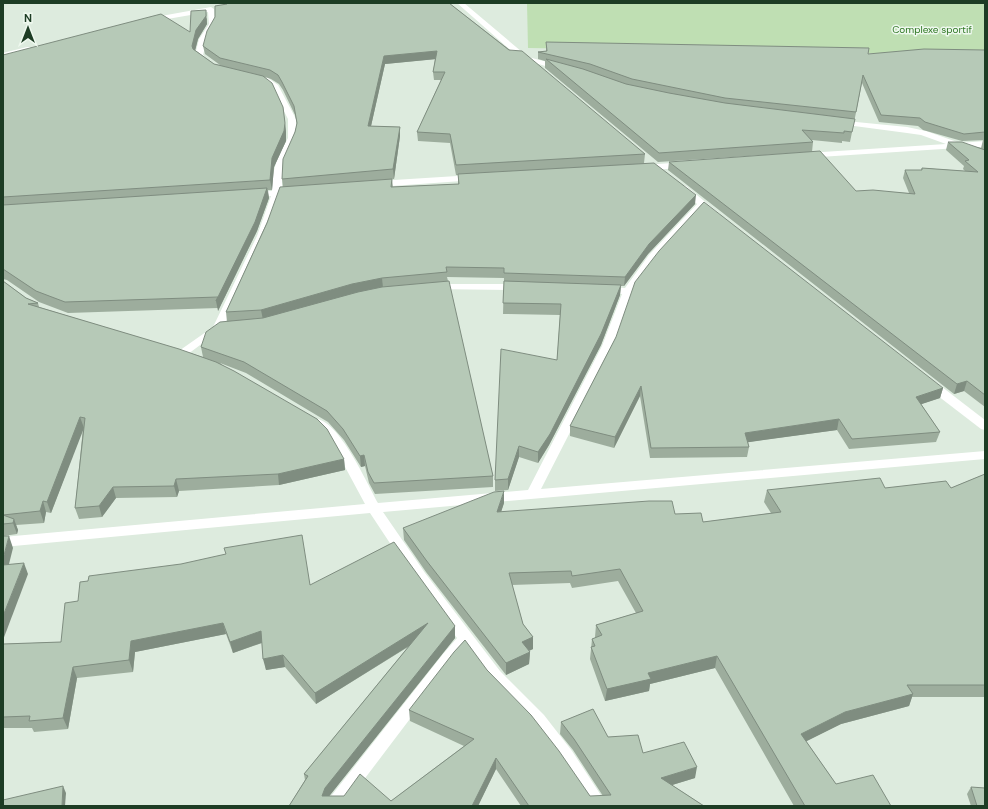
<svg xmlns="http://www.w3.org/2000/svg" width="988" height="809" viewBox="0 0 988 809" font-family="'DM Sans',sans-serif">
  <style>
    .green { fill: #bfdfb3 }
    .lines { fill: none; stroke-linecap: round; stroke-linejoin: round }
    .street { fill: #fff; fill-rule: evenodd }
    .wall { fill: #9dad9d; fill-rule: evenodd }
    .shaded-wall { fill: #7f8d80 }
    .building { fill: #b6c9b7; stroke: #7f8d80 }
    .labels { text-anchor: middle; stroke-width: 3; stroke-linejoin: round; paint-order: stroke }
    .far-park-label { font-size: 10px; fill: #2f7724; stroke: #eef8ee }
  </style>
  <rect width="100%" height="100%" fill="#ddebde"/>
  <path class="green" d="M 527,3 L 985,3 L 985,55 L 528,48 Z"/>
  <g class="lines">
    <g class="street">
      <path d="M 457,3 L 464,3 L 528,57 L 563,66 L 564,68 L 560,70 L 531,62 L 525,63 Z"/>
      <path d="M 211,7 L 214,9 L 215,24 L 207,39 L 203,55 L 213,65 L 209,67 L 206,67 L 195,55 L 199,39 L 209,24 L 208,12 L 150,22 L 147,20 L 150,18 Z"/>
      <path d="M 27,47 L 30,47 L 30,51 L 3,57 L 3,53 Z"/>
      <path d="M 256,77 L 268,78 L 278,85 L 296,119 L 296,138 L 285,159 L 282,178 L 282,190 L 293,189 L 298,192 L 293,195 L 281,196 L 267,236 L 223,328 L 184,357 L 176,357 L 174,355 L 176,353 L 213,327 L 257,236 L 271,196 L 252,198 L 247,195 L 252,192 L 272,191 L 272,178 L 277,159 L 288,138 L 288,119 L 272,88 L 263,82 L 256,81 Z"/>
      <path d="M 836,120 L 907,127 L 926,131 L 960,143 L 985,141 L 985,147 L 972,147 L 985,152 L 985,158 L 958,148 L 804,158 L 803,156 L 807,153 L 946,144 L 921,135 L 907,133 L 839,124 L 835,122 Z"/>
      <path d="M 685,162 L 688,163 L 689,165 L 688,167 L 645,171 L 641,168 L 645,165 Z"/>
      <path d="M 473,175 L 478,178 L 476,180 L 378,187 L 373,184 L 378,181 Z"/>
      <path d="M 683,185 L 686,186 L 720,214 L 718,216 L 712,216 L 703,209 L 657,259 L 633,291 L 614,346 L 541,489 L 985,451 L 985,459 L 383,512 L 425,573 L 500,671 L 544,715 L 572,751 L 608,806 L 589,806 L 560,761 L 532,725 L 488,681 L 466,649 L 453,662 L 344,806 L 325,806 L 328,800 L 443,654 L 457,638 L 415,581 L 370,513 L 3,547 L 3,537 L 365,504 L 330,439 L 310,422 L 312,419 C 336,413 368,485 378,503 L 528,490 L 602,346 L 622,294 L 604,293 L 599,290 L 604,287 L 625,288 L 649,255 L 697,204 L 680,190 L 678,188 L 680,186 Z"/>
      <path d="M 434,284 L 519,284 L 524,287 L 519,290 L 430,289 L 429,287 Z"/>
      <path d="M 929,379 L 933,380 L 985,420 L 985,430 L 981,429 L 925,386 L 923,383 L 925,380 Z"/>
    </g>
  </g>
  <g class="wall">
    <path d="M 226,3 L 449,3 L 645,154 L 644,163 L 695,204 L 648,254 L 624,286 L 621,286 L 620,295 L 601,345 L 549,445 L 538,463 L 519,457 L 508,490 L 495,491 L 495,480 L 557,360 L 560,315 L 503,314 L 504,278 L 447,277 L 448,281 L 493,476 L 493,487 L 375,494 L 369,483 L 365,466 L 361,467 L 344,440 L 328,422 L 246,373 L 220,363 L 344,459 L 345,470 L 279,485 L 179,491 L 177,497 L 116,498 L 102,517 L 79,519 L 75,508 L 83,428 L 51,513 L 46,512 L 44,523 L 16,525 L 18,530 L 17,534 L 3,536 L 3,281 L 26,298 L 38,303 L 39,307 L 203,357 L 201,347 L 227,322 L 226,312 L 283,187 L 282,179 L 297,124 L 295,115 L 283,90 L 279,84 L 271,79 L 265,77 L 283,107 L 286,132 L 286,141 L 274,167 L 272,190 L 268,190 L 269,198 L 257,231 L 218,311 L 218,308 L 68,313 L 39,302 L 7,280 L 3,279 L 3,55 L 190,32 L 207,18 L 207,24 L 198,39 L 195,50 L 214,64 L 220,65 L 205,54 L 203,46 L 226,4 ZM 435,59 L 433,72 L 434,80 L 441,80 L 417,132 L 418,141 L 450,143 L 456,175 L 458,175 L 458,184 L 393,187 L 392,179 L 394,179 L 400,136 L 400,127 L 371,126 L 385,64 Z"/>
    <path d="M 546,42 L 868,54 L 985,50 L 985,140 L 962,141 L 923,130 L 918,126 L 879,122 L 862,83 L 850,142 L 842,141 L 842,143 L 812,140 L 813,142 L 812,152 L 658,162 L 545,68 L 545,61 L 538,59 L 538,52 L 546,51 Z"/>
    <path d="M 983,140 L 985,140 L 985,407 L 964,391 L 954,394 L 668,170 L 669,162 L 856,191 L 909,193 L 903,178 L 905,170 L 921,170 L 922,168 L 965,171 L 963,169 L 964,166 L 946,150 L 948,142 L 981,148 Z"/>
    <path d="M 616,337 L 943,388 L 940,398 L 921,404 L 940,432 L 936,442 L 849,449 L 837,430 L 748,442 L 749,447 L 747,457 L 650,458 L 640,396 L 614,448 L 570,436 L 570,426 Z"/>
    <path d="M 985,474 L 985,697 L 912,697 L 909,706 L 841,724 L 806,741 L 836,784 L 891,806 L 794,806 L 715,668 L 650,684 L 649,691 L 605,701 L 590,659 L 592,639 L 595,638 L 595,637 L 596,625 L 636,613 L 618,581 L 572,588 L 570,583 L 512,585 L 523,624 L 533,637 L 533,649 L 529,651 L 530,652 L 529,664 L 506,675 L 426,572 L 404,540 L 403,528 L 504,503 L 501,512 L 675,514 L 703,522 L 771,513 L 764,502 L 767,490 L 885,488 L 951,488 Z"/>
    <path d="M 310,585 L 455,626 L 455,638 L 329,796 L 391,801 L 464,746 L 410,721 L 409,710 L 487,670 L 590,796 L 603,796 L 573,750 L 560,734 L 561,722 L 608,737 L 695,778 L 672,785 L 704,806 L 521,806 L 496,769 L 478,806 L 289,806 L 305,780 L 304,774 L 408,647 L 316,704 L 285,667 L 266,670 L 262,643 L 233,653 L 226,634 L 135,652 L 133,672 L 77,678 L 68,729 L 34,732 L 32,728 L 3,728 L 3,644 L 61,642 Z"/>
    <path d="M 971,787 L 985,806 L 971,806 L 967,794 Z"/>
  </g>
  <g class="shaded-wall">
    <path d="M 206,10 L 207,24 L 198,39 L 194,55 L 192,46 L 196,30 Z"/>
    <path d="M 437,51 L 437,59 L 385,64 L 369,135 L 368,126 L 384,56 Z"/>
    <path d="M 285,123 L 286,132 L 286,141 L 274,167 L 272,190 L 270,180 L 272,158 Z"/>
    <path d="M 400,127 L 400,136 L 394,179 L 393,169 Z"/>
    <path d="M 267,188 L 269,198 L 257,231 L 218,311 L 216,301 Z"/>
    <path d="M 696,195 L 695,204 L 648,254 L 624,286 L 625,277 L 649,244 Z"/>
    <path d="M 382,278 L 383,288 L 263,320 L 261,310 L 352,284 Z"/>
    <path d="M 621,285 L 620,295 L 601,345 L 549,445 L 538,463 L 538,452 Z"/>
    <path d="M 967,381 L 964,391 L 954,394 L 957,384 Z"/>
    <path d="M 641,386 L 640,396 L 614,448 L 615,437 Z"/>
    <path d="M 943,388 L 940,398 L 913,407 L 916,397 Z"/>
    <path d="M 80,417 L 84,428 L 51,513 L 47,502 Z"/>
    <path d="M 839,419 L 837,430 L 743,443 L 745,433 Z"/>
    <path d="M 519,446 L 519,457 L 508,490 L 508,479 Z"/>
    <path d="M 364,455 L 365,466 L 361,467 L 360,456 Z"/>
    <path d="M 344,459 L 345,470 L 279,485 L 278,474 Z"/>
    <path d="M 176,479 L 179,491 L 177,497 L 174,486 Z"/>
    <path d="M 113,487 L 116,498 L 102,517 L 99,506 Z"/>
    <path d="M 504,491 L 504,503 L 497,524 L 497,512 Z"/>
    <path d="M 43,501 L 46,512 L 44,523 L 40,511 Z"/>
    <path d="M 14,519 L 18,530 L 17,534 L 13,523 Z"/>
    <path d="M 9,536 L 13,548 L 6,576 L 3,569 L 3,559 Z"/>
    <path d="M 24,563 L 28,574 L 3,640 L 3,616 Z"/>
    <path d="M 223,623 L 226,634 L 135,652 L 133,672 L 129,660 L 131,641 Z"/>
    <path d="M 428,623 L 428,634 L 316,704 L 315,693 Z"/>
    <path d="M 455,626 L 455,638 L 327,799 L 322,796 L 325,788 Z"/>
    <path d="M 261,631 L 264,642 L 233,653 L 230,642 Z"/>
    <path d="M 533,637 L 533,649 L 521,654 L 522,642 Z"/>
    <path d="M 530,652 L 529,664 L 506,675 L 506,663 Z"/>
    <path d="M 283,655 L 285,667 L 266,670 L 263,659 Z"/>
    <path d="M 717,656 L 715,668 L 650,684 L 649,691 L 605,701 L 607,689 L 648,673 Z"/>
    <path d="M 73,667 L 77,678 L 68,729 L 63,718 Z"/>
    <path d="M 913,694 L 909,706 L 841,724 L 797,746 L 801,734 L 845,712 Z"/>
    <path d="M 496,758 L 496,769 L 478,806 L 472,806 Z"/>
    <path d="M 697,767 L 695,778 L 659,789 L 661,778 Z"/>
    <path d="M 63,786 L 66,793 L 65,806 L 62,806 Z"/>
  </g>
  <g class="building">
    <path d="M 227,3 L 449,3 L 509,50 L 522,51 L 645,154 L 456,165 L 450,134 L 417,132 L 445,72 L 433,72 L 437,51 L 384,56 L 368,126 L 400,127 L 393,169 L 282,179 L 283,159 L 295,132 L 297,123 L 294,106 L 282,82 L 278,75 L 270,70 L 220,58 L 203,46 L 207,31 L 215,17 L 215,6 L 227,4 Z"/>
    <path d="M 206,10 L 206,16 L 196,30 L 192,46 L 193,49 L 214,64 L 263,76 L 272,83 L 283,107 L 285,123 L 284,131 L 272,158 L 270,180 L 3,197 L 3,55 L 161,14 L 190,32 L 191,11 Z"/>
    <path d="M 546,42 L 869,48 L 868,54 L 924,49 L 985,50 L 985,132 L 964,134 L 925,122 L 920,118 L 881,115 L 863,75 L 856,112 L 725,98 L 632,79 L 590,64 L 538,52 L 547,51 Z"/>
    <path d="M 546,59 L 583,69 L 626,84 L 669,93 L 725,103 L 855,119 L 852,132 L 844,131 L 844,133 L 802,130 L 813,142 L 659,153 Z"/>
    <path d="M 948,142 L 962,142 L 985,150 L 985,395 L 967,381 L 957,384 L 669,162 L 820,151 L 856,191 L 873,190 L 915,194 L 905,170 L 922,170 L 922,168 L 978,172 L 965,161 L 969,160 Z"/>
    <path d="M 654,163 L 696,195 L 649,244 L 625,277 L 504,273 L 504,268 L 446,267 L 447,272 L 382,278 L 352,284 L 261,310 L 226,312 L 267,223 L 280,187 L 392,179 L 391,187 L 459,184 L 458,174 Z"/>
    <path d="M 267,188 L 255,222 L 216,301 L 218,297 L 65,302 L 36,291 L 3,269 L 3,205 Z"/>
    <path d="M 704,202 L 943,388 L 916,397 L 940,432 L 852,439 L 839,419 L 745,433 L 749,447 L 651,448 L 641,386 L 615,437 L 570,426 L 616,337 L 635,282 L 659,251 Z"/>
    <path d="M 3,281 L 26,298 L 38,303 L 28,304 L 179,349 L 216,362 L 234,371 L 317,419 L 327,429 L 344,459 L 278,474 L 176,479 L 174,486 L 113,487 L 99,506 L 75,508 L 85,418 L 80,417 L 47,502 L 43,501 L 40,511 L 3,515 Z"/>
    <path d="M 449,281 L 493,476 L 374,483 L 368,472 L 364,455 L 360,456 L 343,429 L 327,411 L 244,362 L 201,347 L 206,332 L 220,322 L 263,318 L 358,292 L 382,287 Z"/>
    <path d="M 504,281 L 621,285 L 601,334 L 550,434 L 538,452 L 519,446 L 508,479 L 495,480 L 501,349 L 557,360 L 561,304 L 503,303 Z"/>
    <path d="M 985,474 L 985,685 L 907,685 L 913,694 L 845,712 L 801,734 L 836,784 L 873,775 L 891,806 L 805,806 L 717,656 L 648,673 L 651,679 L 607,689 L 591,647 L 595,646 L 592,639 L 602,635 L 596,625 L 643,611 L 620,569 L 572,576 L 571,571 L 509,573 L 523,624 L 533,637 L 522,642 L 530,652 L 506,663 L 426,560 L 403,528 L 494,492 L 504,491 L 497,512 L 649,501 L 672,501 L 675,514 L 701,513 L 703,522 L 781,512 L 767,490 L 880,478 L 885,488 L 946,481 L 951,488 Z"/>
    <path d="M 3,515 L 14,519 L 13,523 L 3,524 Z"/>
    <path d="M 302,535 L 310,585 L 394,542 L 455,626 L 325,788 L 322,796 L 344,796 L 360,774 L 391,801 L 474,739 L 409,710 L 454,652 L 465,640 L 487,670 L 531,715 L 559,751 L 590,796 L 611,795 L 574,739 L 561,722 L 593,709 L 608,737 L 638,735 L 643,753 L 684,742 L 697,767 L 661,778 L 704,806 L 529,806 L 496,758 L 472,806 L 289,806 L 308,776 L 304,774 L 428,623 L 315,693 L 283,655 L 263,659 L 261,631 L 230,642 L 223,623 L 131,641 L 129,660 L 73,667 L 63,718 L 29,721 L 30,716 L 3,717 L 3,644 L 61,642 L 65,603 L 78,601 L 80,582 L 88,581 L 89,576 L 181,564 L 226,554 L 224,548 Z"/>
    <path d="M 3,536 L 9,536 L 3,559 Z"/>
    <path d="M 24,563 L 3,616 L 3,565 Z"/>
    <path d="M 63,786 L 62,806 L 3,806 L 3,800 Z"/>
    <path d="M 971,787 L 985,788 L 985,806 L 977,806 Z"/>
  </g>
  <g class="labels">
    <g class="far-park-label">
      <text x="932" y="33">Complexe sportif</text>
    </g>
  </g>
  <rect width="988" height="809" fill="none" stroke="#1d3c24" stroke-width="8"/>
  <g transform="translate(28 28)" stroke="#eef8ee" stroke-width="3" paint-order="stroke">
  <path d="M0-3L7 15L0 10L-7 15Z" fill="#1d3c24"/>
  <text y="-6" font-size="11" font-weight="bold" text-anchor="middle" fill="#1d3c24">N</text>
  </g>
</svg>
